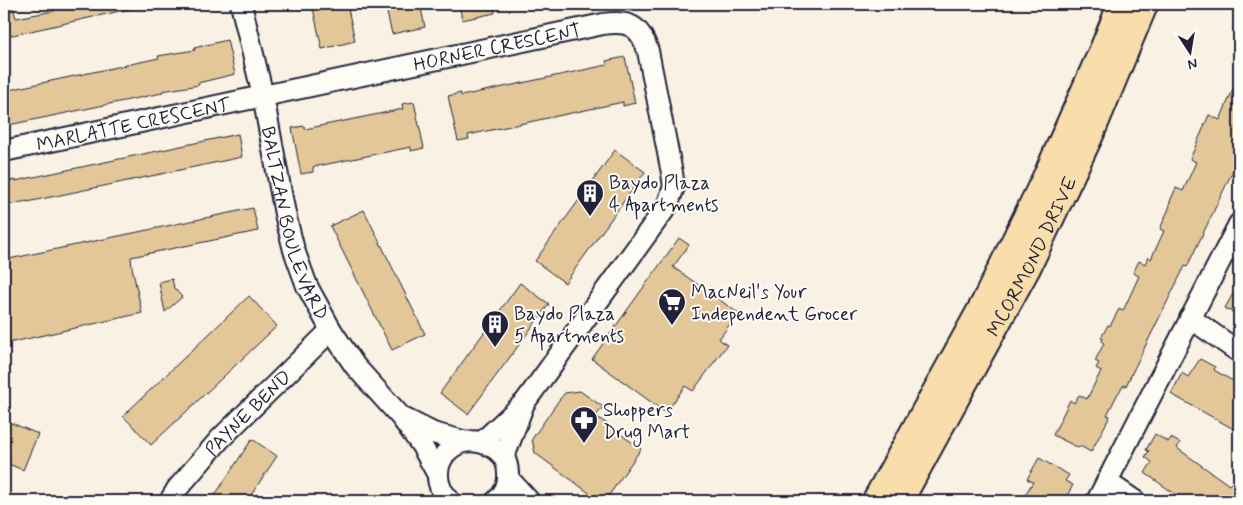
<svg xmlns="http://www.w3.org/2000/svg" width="1243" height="505" viewBox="0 0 1243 505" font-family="Mynerve,sans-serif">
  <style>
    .building { fill: #e4c798; stroke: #22223b }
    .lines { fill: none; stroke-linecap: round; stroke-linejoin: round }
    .minor-casing { stroke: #22223b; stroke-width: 24 }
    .major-casing { stroke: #22223b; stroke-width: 29 }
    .minor { stroke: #fdfcf7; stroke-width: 20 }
    .major { stroke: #f9ddab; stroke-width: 25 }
    .labels { text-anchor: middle; stroke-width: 4; stroke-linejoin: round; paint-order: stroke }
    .street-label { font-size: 19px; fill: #22223b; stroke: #fdfcf7 }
    .poi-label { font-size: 19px; fill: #22223b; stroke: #fdfcf7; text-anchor: start }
  </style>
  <rect width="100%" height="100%" fill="#f8f1e4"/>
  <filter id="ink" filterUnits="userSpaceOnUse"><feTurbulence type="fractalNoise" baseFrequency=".02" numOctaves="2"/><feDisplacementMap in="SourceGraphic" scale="10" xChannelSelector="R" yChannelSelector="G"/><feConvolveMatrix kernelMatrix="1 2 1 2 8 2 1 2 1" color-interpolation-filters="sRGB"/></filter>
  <g filter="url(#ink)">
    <g class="building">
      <path d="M 4,4 L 12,4 L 16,18 L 54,11 L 54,8 L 69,5 L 70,9 L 93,4 L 132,4 L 133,8 L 4,37 Z"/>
      <path d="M 312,4 L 347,4 L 355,41 L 322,49 Z"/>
      <path d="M 385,4 L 420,4 L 425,27 L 392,34 Z"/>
      <path d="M 459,4 L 493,4 L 495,13 L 462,20 Z"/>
      <path d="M 227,40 L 235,74 L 198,83 L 199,85 L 162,91 L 162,93 L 4,126 L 4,91 L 159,58 L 158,56 L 195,50 L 194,48 Z"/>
      <path d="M 625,57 L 635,103 L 623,106 L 623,102 L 468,135 L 469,139 L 458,141 L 448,96 L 461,93 L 461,96 L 607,65 L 606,61 Z"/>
      <path d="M 1239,75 L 1239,158 L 1187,267 L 1185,266 L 1172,292 L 1134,369 L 1126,386 L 1124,385 L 1117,395 L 1107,415 L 1110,416 L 1091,452 L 1080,446 L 1079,448 L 1053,435 L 1070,400 L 1074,403 L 1079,395 L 1087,399 L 1101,371 L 1096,368 L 1099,363 L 1095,361 L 1104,343 L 1102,342 L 1103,339 L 1101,338 L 1108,325 L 1110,326 L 1119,309 L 1123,311 L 1139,276 L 1133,273 L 1139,261 L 1145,264 L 1148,257 L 1151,259 L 1164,231 L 1160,229 L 1170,206 L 1169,205 L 1171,199 L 1176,188 L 1183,191 L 1196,162 L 1190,159 L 1209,115 L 1220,120 Z"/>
      <path d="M 414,102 L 424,148 L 411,151 L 411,147 L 313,167 L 313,172 L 301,174 L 292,128 L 304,126 L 305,129 L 403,109 L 402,104 Z"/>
      <path d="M 238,134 L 242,157 L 27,202 L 27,201 L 4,206 L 4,182 L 14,180 L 15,181 Z"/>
      <path d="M 615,150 L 645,172 L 565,283 L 535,261 Z"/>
      <path d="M 253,208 L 258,231 L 131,257 L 132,267 L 142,313 L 4,344 L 4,260 Z"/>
      <path d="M 364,210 L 425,334 L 392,350 L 330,226 Z"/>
      <path d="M 679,238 L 689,245 L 673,267 L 738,313 L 719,339 L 727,345 L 693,391 L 685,386 L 666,413 L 592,359 Z"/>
      <path d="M 172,279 L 174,288 L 182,297 L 165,312 L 159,282 Z"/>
      <path d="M 520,283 L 549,304 L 468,414 L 440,393 Z"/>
      <path d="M 1239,283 L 1239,316 L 1225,308 Z"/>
      <path d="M 249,296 L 277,326 L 151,445 L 123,416 Z"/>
      <path d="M 1200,359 L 1215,367 L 1214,370 L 1238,384 L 1235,389 L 1239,392 L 1239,432 L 1171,394 L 1182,373 L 1188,377 Z"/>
      <path d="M 580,391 L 603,407 L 596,416 L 641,449 L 605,501 L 600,501 L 535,453 L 532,439 L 559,400 L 565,393 Z"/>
      <path d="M 4,420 L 38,434 L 23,470 L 4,462 Z"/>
      <path d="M 1155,434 L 1168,442 L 1171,438 L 1180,443 L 1177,448 L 1229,485 L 1233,481 L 1239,486 L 1239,501 L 1185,501 L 1145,473 L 1152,462 L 1145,457 L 1149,451 L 1146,450 Z"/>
      <path d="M 252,439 L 277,456 L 247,501 L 211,501 Z"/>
      <path d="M 1039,458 L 1069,475 L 1065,481 L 1073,485 L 1064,501 L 1021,501 L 1033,482 L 1027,479 Z"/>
    </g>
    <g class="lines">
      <g class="minor-casing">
        <g id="minor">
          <path id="s1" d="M 241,4 L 263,96 L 285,214 L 294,250 L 307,286 L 331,330 L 355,366 L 401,417 L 422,446 L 438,475"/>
          <path id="s2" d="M 4,151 L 603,24 C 629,20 640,26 648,51 L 672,173 L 674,187 L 667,206 L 525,402 L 482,442"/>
          <path d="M 1190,318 L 1239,352"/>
          <path d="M 405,419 L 433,433 L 463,441"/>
          <path d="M 504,457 L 523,406"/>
          <path d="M 508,478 L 529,501"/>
          <path d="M 1107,482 L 1135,501"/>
          <path id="s3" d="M 170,501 L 177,489 L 220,439 L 331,330"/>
          <path d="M 450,501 C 448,498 443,493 441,489 C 428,459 458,431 488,445 C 501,450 508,460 508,474 C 509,484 504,495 496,501"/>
          <path d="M 1097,501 L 1239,224"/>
        </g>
      </g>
      <g class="major-casing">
        <g id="major">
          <path d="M 875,501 L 984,303 L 1047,174 L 1104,46 L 1121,4"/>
          <path id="s4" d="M 900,501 L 1028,267 L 1091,134 L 1145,4"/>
        </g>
      </g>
      <use href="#minor" class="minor"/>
      <use href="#major" class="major"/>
    </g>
  </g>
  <defs>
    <g id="building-pin" transform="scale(1.4375)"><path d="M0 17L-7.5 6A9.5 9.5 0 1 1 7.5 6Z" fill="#22223b" stroke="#fdfcf7"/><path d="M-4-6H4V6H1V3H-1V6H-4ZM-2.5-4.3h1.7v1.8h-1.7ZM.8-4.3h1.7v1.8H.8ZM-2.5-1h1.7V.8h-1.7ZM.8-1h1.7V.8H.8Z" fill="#fff"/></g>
    <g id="supermarket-pin" transform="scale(1.4375)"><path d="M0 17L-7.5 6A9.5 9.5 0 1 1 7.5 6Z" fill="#22223b" stroke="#fdfcf7"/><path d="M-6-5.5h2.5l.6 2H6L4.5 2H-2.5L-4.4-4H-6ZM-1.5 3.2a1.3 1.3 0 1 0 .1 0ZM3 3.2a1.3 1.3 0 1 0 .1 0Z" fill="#fff"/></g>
    <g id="pharmacy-pin" transform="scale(1.4375)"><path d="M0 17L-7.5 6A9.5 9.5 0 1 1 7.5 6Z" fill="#22223b" stroke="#fdfcf7"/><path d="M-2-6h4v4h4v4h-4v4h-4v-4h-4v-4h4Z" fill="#fff"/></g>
  </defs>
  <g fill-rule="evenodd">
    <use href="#building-pin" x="590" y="193"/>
    <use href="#supermarket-pin" x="672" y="302"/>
    <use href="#building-pin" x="495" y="324"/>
    <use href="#pharmacy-pin" x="584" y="420"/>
  </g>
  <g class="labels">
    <g class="street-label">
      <text dy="7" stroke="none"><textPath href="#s2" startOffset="504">HORNER CRESCENT</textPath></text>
      <text dy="7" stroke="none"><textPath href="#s2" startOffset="132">MARLATTE CRESCENT</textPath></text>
      <text dy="7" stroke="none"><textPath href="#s1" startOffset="226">BALTZAN BOULEVARD</textPath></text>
      <text dy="7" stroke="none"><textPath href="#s4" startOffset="278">MCORMOND DRIVE</textPath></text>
      <text dy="7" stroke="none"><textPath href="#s3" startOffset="118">PAYNE BEND</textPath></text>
    </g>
    <g class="poi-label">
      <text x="609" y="189">Baydo Plaza<tspan x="609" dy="22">4 Apartments</tspan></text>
      <text x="691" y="298">MacNeil's Your<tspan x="691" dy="22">Independent Grocer</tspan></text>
      <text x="514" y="320">Baydo Plaza<tspan x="514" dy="22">5 Apartments</tspan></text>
      <text x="603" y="416">Shoppers<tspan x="603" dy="22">Drug Mart</tspan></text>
    </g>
  </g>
  <rect width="1243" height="505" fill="none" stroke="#fdfcf7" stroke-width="20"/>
  <rect x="10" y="10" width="1223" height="485" fill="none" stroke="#22223b" stroke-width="2" filter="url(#ink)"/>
  <g transform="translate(1190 52) rotate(168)" stroke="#fdfcf7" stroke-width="4" paint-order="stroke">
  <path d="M0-4L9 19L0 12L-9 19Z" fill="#22223b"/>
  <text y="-8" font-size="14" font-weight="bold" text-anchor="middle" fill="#22223b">N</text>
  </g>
</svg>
